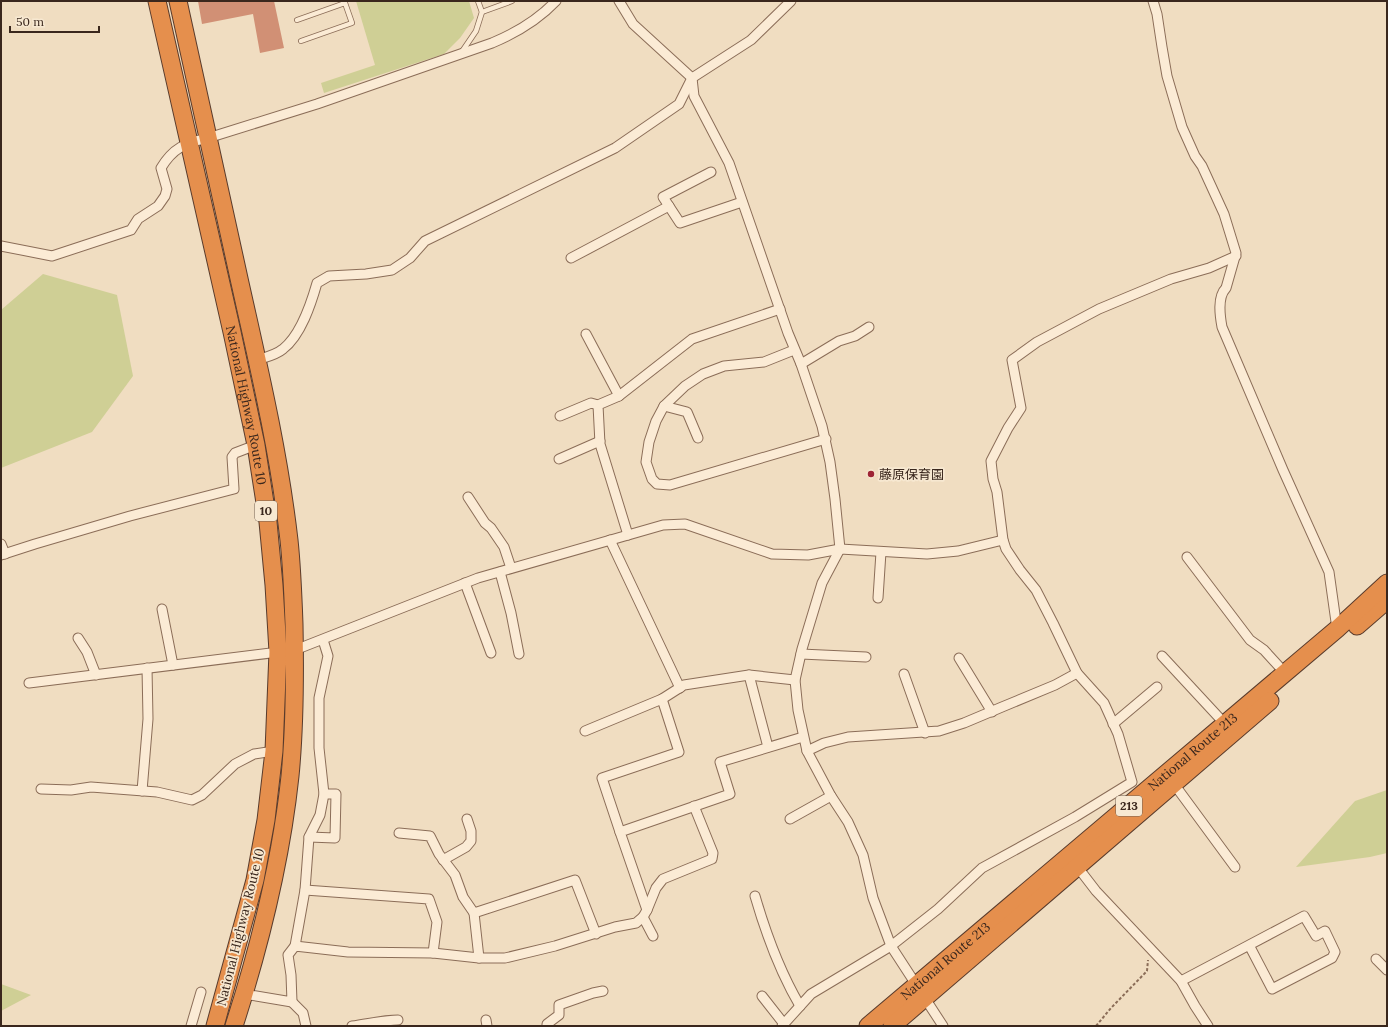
<svg xmlns="http://www.w3.org/2000/svg" width="1388" height="1027" viewBox="0 0 1388 1027" font-family="Lora,'Noto Sans JP',serif">
  <style>
    .green { fill: #cfcf95 }
    .building { fill: #d19075 }
    .lines { fill: none; stroke-linecap: round; stroke-linejoin: round }
    .lane-casing { stroke: #8b6d58; stroke-width: 6 }
    .street-casing { stroke: #8b6d58; stroke-width: 11 }
    .highway-casing { stroke: #593b2c; stroke-width: 19 }
    .path { stroke: #8b6d58; stroke-width: 2; stroke-dasharray: 3 2; stroke-linecap: butt }
    .lane { stroke: #fbebd5; stroke-width: 4.5 }
    .street { stroke: #fbebd5; stroke-width: 9 }
    .highway { stroke: #e58f4d; stroke-width: 17 }
    .poi-dot { fill: #9e2434; stroke: #f7e8d1; stroke-width: 1.5 }
    .labels { text-anchor: middle; stroke-width: 3.5; stroke-linejoin: round; paint-order: stroke }
    .shield { fill: #f7e8d1; stroke: #736153; stroke-width: 1 }
    .shield-label { font-size: 12px; font-weight: bold; fill: #3a271d }
    .street-label { font-size: 13px; fill: #3a271d; stroke: #f7e8d1 }
    .poi-label { font-size: 13px; fill: #3a271d; stroke: #f7e8d1; text-anchor: start }
  </style>
  <rect width="100%" height="100%" fill="#f0ddc1"/>
  <g class="green">
    <path d="M 356,1 L 469,1 L 474,18 L 460,38 L 444,54 L 324,93 L 321,83 L 375,65 Z"/>
    <path d="M 43,274 L 117,295 L 133,376 L 92,432 L 1,468 L 1,310 Z"/>
    <path d="M 1387,790 L 1387,853 L 1370,857 L 1296,867 L 1355,801 Z"/>
    <path d="M 1,984 L 31,995 L 1,1011 Z"/>
  </g>
  <path class="building" d="M 198,1 L 274,1 L 284,48 L 260,53 L 253,14 L 202,24 Z"/>
  <g class="lines">
    <g class="lane-casing">
      <g id="lane">
        <path d="M 482,12 L 512,1"/>
        <path d="M 297,20 L 345,3 L 352,23 L 301,41"/>
        <path d="M 461,53 L 476,31 L 482,12 L 478,1"/>
      </g>
    </g>
    <g class="street-casing">
      <g id="street">
        <path d="M 619,1 L 633,24 L 692,78 L 694,96 L 729,163 L 788,333 L 801,364 L 822,426 L 830,462 L 835,499 L 840,549 L 822,583 L 802,649 L 795,680 L 798,710 L 807,751 L 831,796 L 848,822 L 863,855 L 873,898 L 891,946 L 943,1026"/>
        <path d="M 1153,1 L 1157,14 L 1162,47 L 1167,76 L 1182,127 L 1195,156 L 1202,166 L 1224,214 L 1236,253 L 1226,288 C 1217,297 1220,316 1222,327 L 1283,470 L 1329,572 L 1337,629"/>
        <path d="M 711,172 L 663,197 L 680,223 L 742,202"/>
        <path d="M 1,246 L 52,256 L 131,230 L 138,219 L 158,206 L 165,196 L 167,189 L 161,168 C 173,148 185,143 208,138 L 317,104 L 492,43 C 516,33 539,19 556,1"/>
        <path d="M 571,258 L 669,206"/>
        <path d="M 586,334 L 619,396"/>
        <path d="M 794,350 L 764,362 L 724,366 L 703,374 L 685,386 L 664,406 L 656,421 L 649,442 L 646,462 L 652,479 L 657,484 L 670,485 L 826,439"/>
        <path d="M 257,360 C 266,357 276,355 283,349 C 301,335 311,304 317,283 L 329,276 L 366,274 L 392,270 L 410,258 L 425,241 L 615,148 L 679,104 L 692,78 L 751,40 L 791,1"/>
        <path d="M 801,364 L 839,341 L 855,336 L 869,327"/>
        <path d="M 664,406 L 687,412 L 698,438"/>
        <path d="M 560,416 L 591,403 L 598,405"/>
        <path d="M 559,459 L 600,441"/>
        <path d="M 468,497 L 485,523 L 491,528 L 504,547 L 511,568"/>
        <path d="M 628,535 L 600,444 L 598,405 L 619,396 L 692,339 L 780,309"/>
        <path d="M 610,540 L 680,688"/>
        <path d="M 1,544 L 5,554"/>
        <path d="M 1,555 L 35,544 L 130,516 L 234,489 L 232,457 L 235,453 L 256,445"/>
        <path d="M 1187,557 L 1250,640 L 1264,650 L 1285,673"/>
        <path d="M 500,572 L 511,613 L 519,654"/>
        <path d="M 465,583 L 491,653"/>
        <path d="M 878,598 L 881,552"/>
        <path d="M 162,609 L 173,665"/>
        <path d="M 78,638 L 87,652 L 96,675"/>
        <path d="M 801,654 L 866,657"/>
        <path d="M 1162,656 L 1225,724"/>
        <path d="M 959,658 L 992,712"/>
        <path d="M 904,674 L 925,733"/>
        <path d="M 749,675 L 768,747"/>
        <path d="M 29,683 L 295,650 L 478,578 L 663,525 L 685,524 L 772,554 L 808,555 L 840,549 L 927,554 L 958,551 L 1003,540"/>
        <path d="M 662,699 L 684,685 L 749,675 L 795,680"/>
        <path d="M 1113,724 L 1157,687"/>
        <path d="M 585,731 L 662,699 L 679,752 L 602,778 L 620,832"/>
        <path d="M 807,751 L 824,743 L 848,737 L 939,731 L 964,723 L 1002,707 L 1055,685 L 1077,673"/>
        <path d="M 1174,784 L 1235,867"/>
        <path d="M 41,789 L 71,790 L 91,787 L 157,792 L 192,800 L 202,795 L 235,764 L 254,754 L 274,751"/>
        <path d="M 142,791 L 148,719 L 147,668"/>
        <path d="M 790,819 L 831,796"/>
        <path d="M 399,833 L 430,836 L 439,854 L 455,875 L 463,897 L 474,913"/>
        <path d="M 309,837 L 335,838 L 336,794 L 324,794"/>
        <path d="M 443,860 L 466,847 L 471,841 L 471,831 L 467,819"/>
        <path d="M 1076,865 L 1096,891 L 1181,981 L 1195,1006 L 1208,1026"/>
        <path d="M 305,890 L 429,899 L 437,922 L 433,953"/>
        <path d="M 755,896 C 766,934 780,972 800,1006"/>
        <path d="M 647,910 L 656,888 L 663,879 L 712,859 L 713,853 L 694,806"/>
        <path d="M 643,917 L 653,936"/>
        <path d="M 295,946 L 305,890 L 309,837 L 320,815 L 324,794 L 319,748 L 319,698 L 328,656 L 323,640"/>
        <path d="M 479,958 L 474,913 L 575,880 L 596,934"/>
        <path d="M 1376,959 L 1387,970"/>
        <path d="M 1181,981 L 1304,916 L 1316,936 L 1325,931 L 1335,952 L 1332,958 L 1272,989 L 1249,945"/>
        <path d="M 244,994 L 292,1002 L 291,975 L 288,955 L 295,946 L 348,952 L 433,953 L 479,958 L 505,958 L 555,946 L 615,927 L 636,923 L 643,917 L 647,910 L 620,832 L 730,794 L 720,762 L 803,737"/>
        <path d="M 762,996 L 784,1024"/>
        <path d="M 292,1002 L 303,1013 L 306,1026"/>
        <path d="M 486,1020 L 487,1026"/>
        <path d="M 191,1026 L 201,992"/>
        <path d="M 352,1026 C 368,1024 383,1020 398,1020"/>
        <path d="M 547,1026 L 547,1024 L 559,1015 L 559,1005 L 593,993 L 603,991"/>
        <path d="M 782,1026 L 811,994 L 891,946 L 938,909 L 982,868 L 1075,817 L 1132,782 L 1118,734 L 1104,703 L 1077,673 L 1053,623 L 1036,590 L 1020,570 L 1006,549 L 1003,540 L 997,492 L 993,479 L 991,461 L 1008,428 L 1021,408 L 1012,360 L 1037,342 L 1099,309 L 1171,279 L 1209,268 L 1236,256"/>
      </g>
    </g>
    <g class="highway-casing">
      <g id="highway">
        <path id="s1" d="M 157,1 L 232,332 L 256,445 L 268,522 L 274,585 L 278,652 L 274,751 L 266,820 L 255,880 L 215,1026"/>
        <path d="M 178,1 C 198,95 219,189 240,283 C 259,368 279,453 289,540 C 292,568 293,596 294,624 C 295,674 295,725 290,776 C 281,861 260,945 234,1026"/>
        <path d="M 1357,626 L 1387,600"/>
        <path id="s2" d="M 868,1026 L 1337,629 L 1387,583"/>
        <path d="M 892,1026 L 1270,701"/>
      </g>
    </g>
    <path class="path" d="M 1096,1026 L 1111,1008 L 1147,971 L 1148,960"/>
    <use href="#lane" class="lane"/>
    <use href="#street" class="street"/>
    <use href="#highway" class="highway"/>
  </g>
  <circle class="poi-dot" cx="871" cy="474" r="4"/>
  <g class="labels">
    <g class="shield">
      <rect x="255" y="501" width="22" height="20" rx="3"/>
      <rect x="1116" y="796" width="26" height="20" rx="3"/>
    </g>
    <g class="shield-label">
      <text x="266" y="515">10</text>
      <text x="1129" y="810">213</text>
    </g>
    <g class="street-label">
      <text dy="5" stroke="none"><textPath href="#s1" startOffset="414">National Highway Route 10</textPath></text>
      <text dy="5" stroke="none"><textPath href="#s2" startOffset="425">National Route 213</textPath></text>
      <text transform="translate(240 927) rotate(-76)" y="5">National Highway Route 10</text>
      <text dy="5" stroke="none"><textPath href="#s2" startOffset="101">National Route 213</textPath></text>
    </g>
    <g class="poi-label">
      <text x="879" y="479">藤原保育園</text>
    </g>
  </g>
  <rect width="1388" height="1027" fill="none" stroke="#3a271d" stroke-width="4"/>
  <path d="M10 26v6h89v-6" fill="none" stroke="#3a271d" stroke-width="2"/>
  <text x="16" y="26" font-size="12" fill="#3a271d" stroke="#f7e8d1" stroke-width="3" paint-order="stroke">50 m</text>
</svg>
